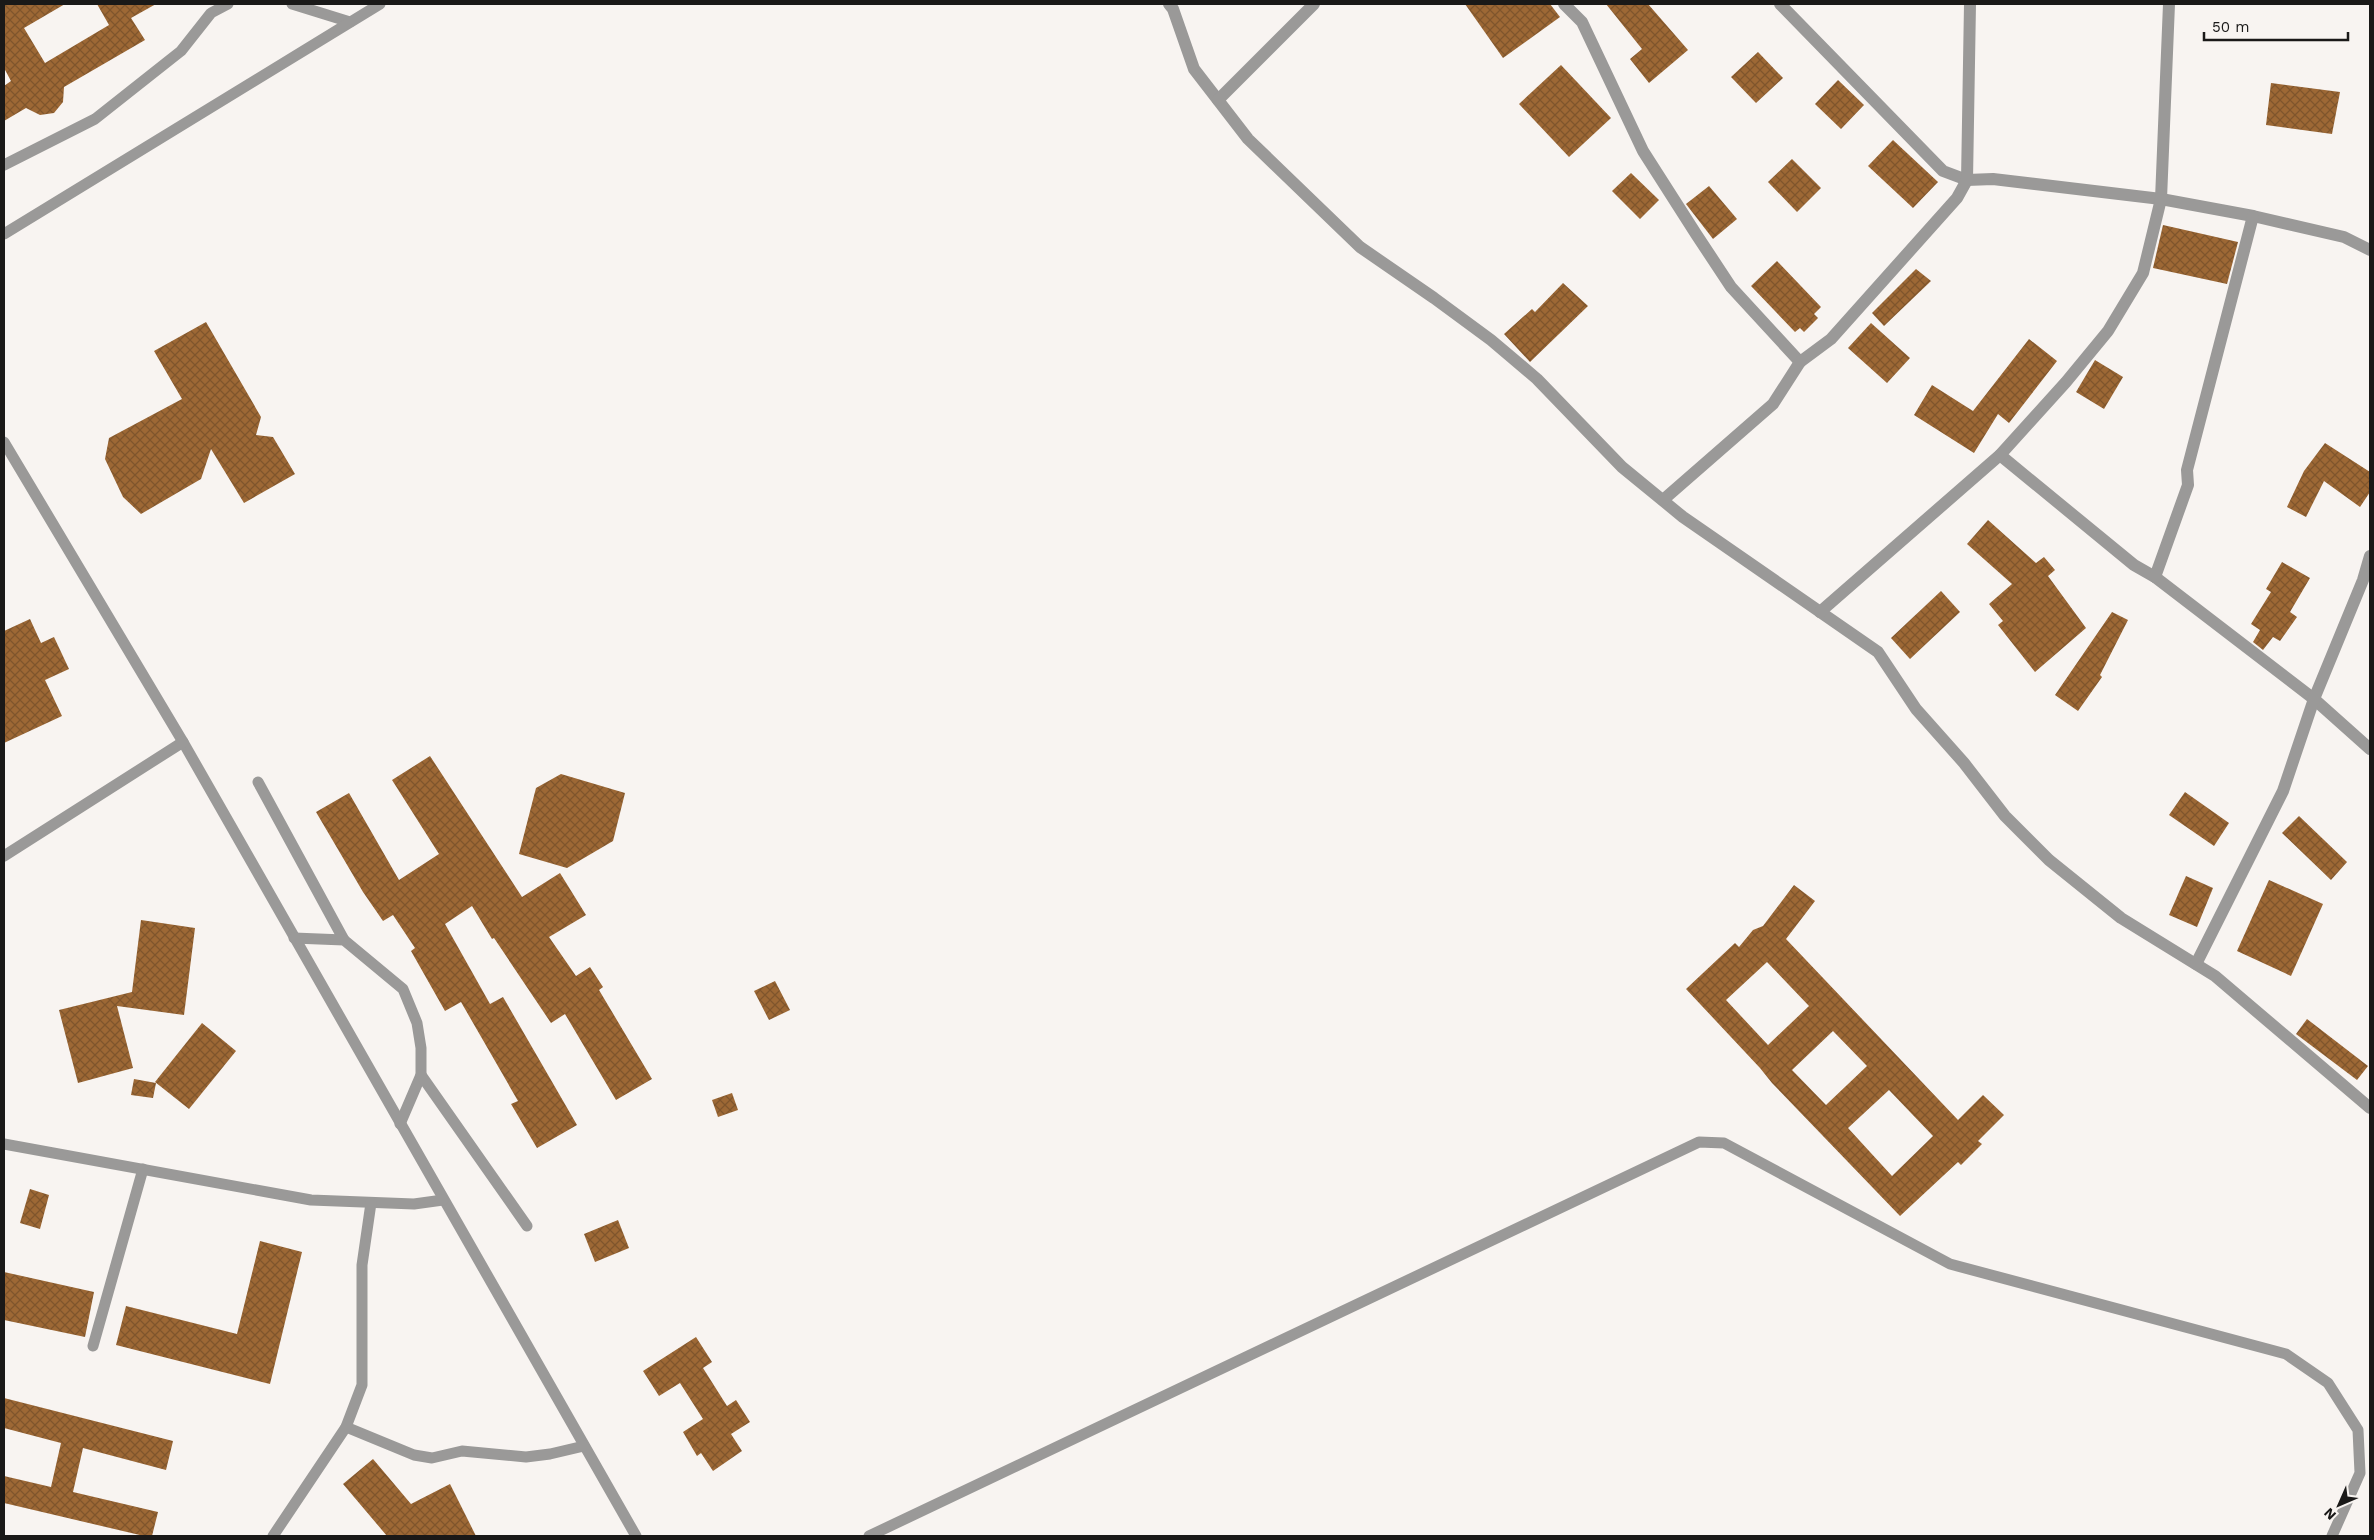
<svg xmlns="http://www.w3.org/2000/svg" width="2374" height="1540" viewBox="0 0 2374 1540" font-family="'Work Sans',sans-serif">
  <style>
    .building { fill: url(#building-cross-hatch); fill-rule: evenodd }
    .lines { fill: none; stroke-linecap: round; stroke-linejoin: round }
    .lane { stroke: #9a9998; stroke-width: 11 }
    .street { stroke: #9a9998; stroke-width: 12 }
  </style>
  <defs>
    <pattern id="building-cross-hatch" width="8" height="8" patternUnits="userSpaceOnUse" patternTransform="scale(1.25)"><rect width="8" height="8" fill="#9d6835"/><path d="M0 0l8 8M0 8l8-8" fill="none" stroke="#7f552c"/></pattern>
  </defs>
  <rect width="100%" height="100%" fill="#f8f4f1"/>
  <g class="building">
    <path d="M 4,4 L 65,4 L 24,28 L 45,63 L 109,25 L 97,4 L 156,4 L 131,18 L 145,40 L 64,87 L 63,102 L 54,113 L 40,115 L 26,108 L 4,121 L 4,86 L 11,81 L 4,68 Z"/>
    <path d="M 1465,4 L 1550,4 L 1560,17 L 1503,58 Z"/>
    <path d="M 1606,4 L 1648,4 L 1688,50 L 1649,83 L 1630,59 L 1642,49 Z"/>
    <path d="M 1758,52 L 1783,78 L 1756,103 L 1731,77 Z"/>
    <path d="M 1561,65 L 1611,118 L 1569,157 L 1519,104 Z"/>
    <path d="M 1838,80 L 1864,105 L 1841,129 L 1815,104 Z"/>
    <path d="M 2271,83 L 2340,92 L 2332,134 L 2266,125 Z"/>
    <path d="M 1893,140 L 1938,182 L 1913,208 L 1868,166 Z"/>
    <path d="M 1792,159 L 1821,188 L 1797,212 L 1768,182 Z"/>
    <path d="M 1631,173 L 1659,200 L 1640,219 L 1612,191 Z"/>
    <path d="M 1709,186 L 1737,219 L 1713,239 L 1686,204 Z"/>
    <path d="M 2163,225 L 2238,242 L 2227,284 L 2153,268 Z"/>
    <path d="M 1777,261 L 1821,307 L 1814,314 L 1818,318 L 1804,332 L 1800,328 L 1795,332 L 1751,286 Z"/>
    <path d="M 1916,269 L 1931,281 L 1884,326 L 1872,313 Z"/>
    <path d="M 1563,283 L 1588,306 L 1530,362 L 1504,334 L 1532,309 L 1535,312 Z"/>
    <path d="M 206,322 L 261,417 L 256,435 L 273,437 L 295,474 L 244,503 L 211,449 L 201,479 L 141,514 L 123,497 L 105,459 L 109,438 L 182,399 L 154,351 Z"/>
    <path d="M 1871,323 L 1910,358 L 1887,383 L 1848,348 Z"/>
    <path d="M 2029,339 L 2057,361 L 2009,423 L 1998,414 L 1974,453 L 1914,415 L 1932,385 L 1973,411 Z"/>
    <path d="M 2095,360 L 2123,377 L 2104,409 L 2076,392 Z"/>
    <path d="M 2325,443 L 2370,472 L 2370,492 L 2360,507 L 2324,481 L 2306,517 L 2287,507 L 2304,471 Z"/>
    <path d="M 1988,520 L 2036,563 L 2044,557 L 2055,570 L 2048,576 L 2086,628 L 2035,672 L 1998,625 L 2003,621 L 1989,604 L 2012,584 L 1967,544 Z"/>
    <path d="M 2282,562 L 2310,578 L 2290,612 L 2297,617 L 2280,641 L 2273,637 L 2263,650 L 2253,642 L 2260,630 L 2251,624 L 2271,592 L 2266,589 Z"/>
    <path d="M 1941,591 L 1960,612 L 1910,659 L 1891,638 Z"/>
    <path d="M 2112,612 L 2128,620 L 2100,675 L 2102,677 L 2078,711 L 2055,695 Z"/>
    <path d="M 30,619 L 41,643 L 54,637 L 69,669 L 45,680 L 62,716 L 4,743 L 4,631 Z"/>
    <path d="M 430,756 L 522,897 L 560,873 L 586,915 L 549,937 L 576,976 L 590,967 L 603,987 L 599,990 L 652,1079 L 616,1100 L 565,1014 L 551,1023 L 494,938 L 492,939 L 472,906 L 445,924 L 490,1004 L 503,997 L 577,1125 L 537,1148 L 511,1104 L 518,1101 L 461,1002 L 445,1011 L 411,951 L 415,948 L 393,915 L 383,921 L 363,892 L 316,812 L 349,793 L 399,880 L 439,854 L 392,780 Z"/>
    <path d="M 561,774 L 625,793 L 613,841 L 567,868 L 519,854 L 536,788 Z"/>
    <path d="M 2185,792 L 2229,823 L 2214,846 L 2169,815 Z"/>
    <path d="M 2299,816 L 2347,862 L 2331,880 L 2282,833 Z"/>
    <path d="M 2186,876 L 2213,888 L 2197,927 L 2169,915 Z"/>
    <path d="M 2269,880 L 2323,904 L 2291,976 L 2237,951 Z"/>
    <path d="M 1794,885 L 1815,901 L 1786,939 L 1958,1120 L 1983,1095 L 2004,1115 L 1978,1141 L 1982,1144 L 1961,1165 L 1958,1162 L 1900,1216 L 1772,1083 L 1760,1068 L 1686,989 L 1735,943 L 1739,947 L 1753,930 L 1763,926 ZM 1767,962 L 1809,1006 L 1768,1045 L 1726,1000 ZM 1833,1031 L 1867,1066 L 1826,1105 L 1792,1070 ZM 1889,1090 L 1933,1136 L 1892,1176 L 1848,1128 Z"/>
    <path d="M 141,920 L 195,928 L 184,1015 L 117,1006 L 133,1068 L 78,1083 L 59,1010 L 132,992 Z"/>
    <path d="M 775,981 L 790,1010 L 769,1020 L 754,991 Z"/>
    <path d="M 2307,1019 L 2368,1066 L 2357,1080 L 2296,1034 Z"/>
    <path d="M 202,1023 L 236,1051 L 189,1109 L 155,1082 Z"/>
    <path d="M 134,1079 L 156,1083 L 153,1098 L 131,1095 Z"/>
    <path d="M 732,1093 L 738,1110 L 718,1117 L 712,1100 Z"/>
    <path d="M 30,1189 L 49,1195 L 40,1229 L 20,1223 Z"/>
    <path d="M 618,1220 L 629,1248 L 595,1262 L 584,1234 Z"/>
    <path d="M 260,1241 L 302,1252 L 270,1384 L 116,1345 L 126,1306 L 237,1334 Z"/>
    <path d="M 4,1272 L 94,1292 L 85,1337 L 4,1320 Z"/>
    <path d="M 696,1337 L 712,1362 L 703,1368 L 727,1406 L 736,1400 L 750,1422 L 731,1434 L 742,1451 L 713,1471 L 701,1453 L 697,1456 L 683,1432 L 703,1419 L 680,1383 L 659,1396 L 643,1371 Z"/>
    <path d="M 4,1398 L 173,1441 L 166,1470 L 83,1448 L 73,1492 L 158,1512 L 152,1536 L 144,1536 L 4,1503 L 4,1476 L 51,1487 L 61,1443 L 4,1428 Z"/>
    <path d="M 373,1459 L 411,1504 L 450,1484 L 476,1536 L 387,1536 L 343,1484 Z"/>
  </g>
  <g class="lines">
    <g class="lane">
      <path d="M 292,4 L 350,22"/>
      <path d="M 4,165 L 95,119 L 181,51 L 211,13 L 228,4"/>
      <path d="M 4,234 L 380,4"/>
      <path d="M 4,442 L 183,742 L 636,1536"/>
      <path d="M 258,782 L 344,940"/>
      <path d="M 4,856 L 183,742"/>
      <path d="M 294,938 L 344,940 L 403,989 L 417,1023 L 421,1048 L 421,1075 L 400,1124"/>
      <path d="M 421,1075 L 527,1226"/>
      <path d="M 4,1144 L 311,1200 L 414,1204 L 443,1200"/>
      <path d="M 93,1346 L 143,1169"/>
      <path d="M 346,1427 L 414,1455 L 432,1458 L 462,1451 L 526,1457 L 550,1454 L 584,1446"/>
      <path d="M 273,1536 L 346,1427 L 362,1385 L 362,1265 L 371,1203"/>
      <path d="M 869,1536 L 1699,1142 L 1724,1143 L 1950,1264 L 2286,1354 L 2328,1383 L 2358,1430 L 2360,1473 L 2332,1536"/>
    </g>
    <g class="street">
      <path d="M 1169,4 L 1173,9 L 1194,69 L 1248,139 L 1360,247 L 1434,298 L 1491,340 L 1537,379 L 1622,467 L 1683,517 L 1878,652 L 1916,709 L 1964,763 L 2005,816 L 2049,860 L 2121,918 L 2215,976 L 2370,1108"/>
      <path d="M 1564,4 L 1582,22 L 1643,151 L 1696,234 L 1731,287 L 1800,362"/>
      <path d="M 1780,4 L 1943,171 L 1967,180 L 1993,179 L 2161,199 L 2253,216 L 2344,237 L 2370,250"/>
      <path d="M 1218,100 L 1314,4"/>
      <path d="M 2000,455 L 2134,565 L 2155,577 L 2314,699 L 2370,749"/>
      <path d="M 1663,500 L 1773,404 L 1800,362 L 1831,339 L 1957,198 L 1967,180 L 1970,4"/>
      <path d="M 2155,577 L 2188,485 L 2187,470 L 2253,216"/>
      <path d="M 1820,612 L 2000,455 L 2066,382 L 2108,331 L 2143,273 L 2161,199 L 2169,4"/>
      <path d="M 2196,964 L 2283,791 L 2314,699 L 2363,580 L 2370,556"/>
    </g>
  </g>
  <rect width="2374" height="1540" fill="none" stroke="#1a1918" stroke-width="10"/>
  <g transform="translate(2339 1505) rotate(225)" stroke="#f8f4f1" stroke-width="4" paint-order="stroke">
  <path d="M0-4L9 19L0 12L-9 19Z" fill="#1a1918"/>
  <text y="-8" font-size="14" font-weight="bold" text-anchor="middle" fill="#1a1918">N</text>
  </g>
  <path d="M2204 32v8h144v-8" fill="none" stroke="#1a1918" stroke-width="2.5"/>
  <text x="2212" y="32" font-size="15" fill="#1a1918" stroke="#f8f4f1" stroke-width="4" paint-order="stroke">50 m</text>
</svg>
